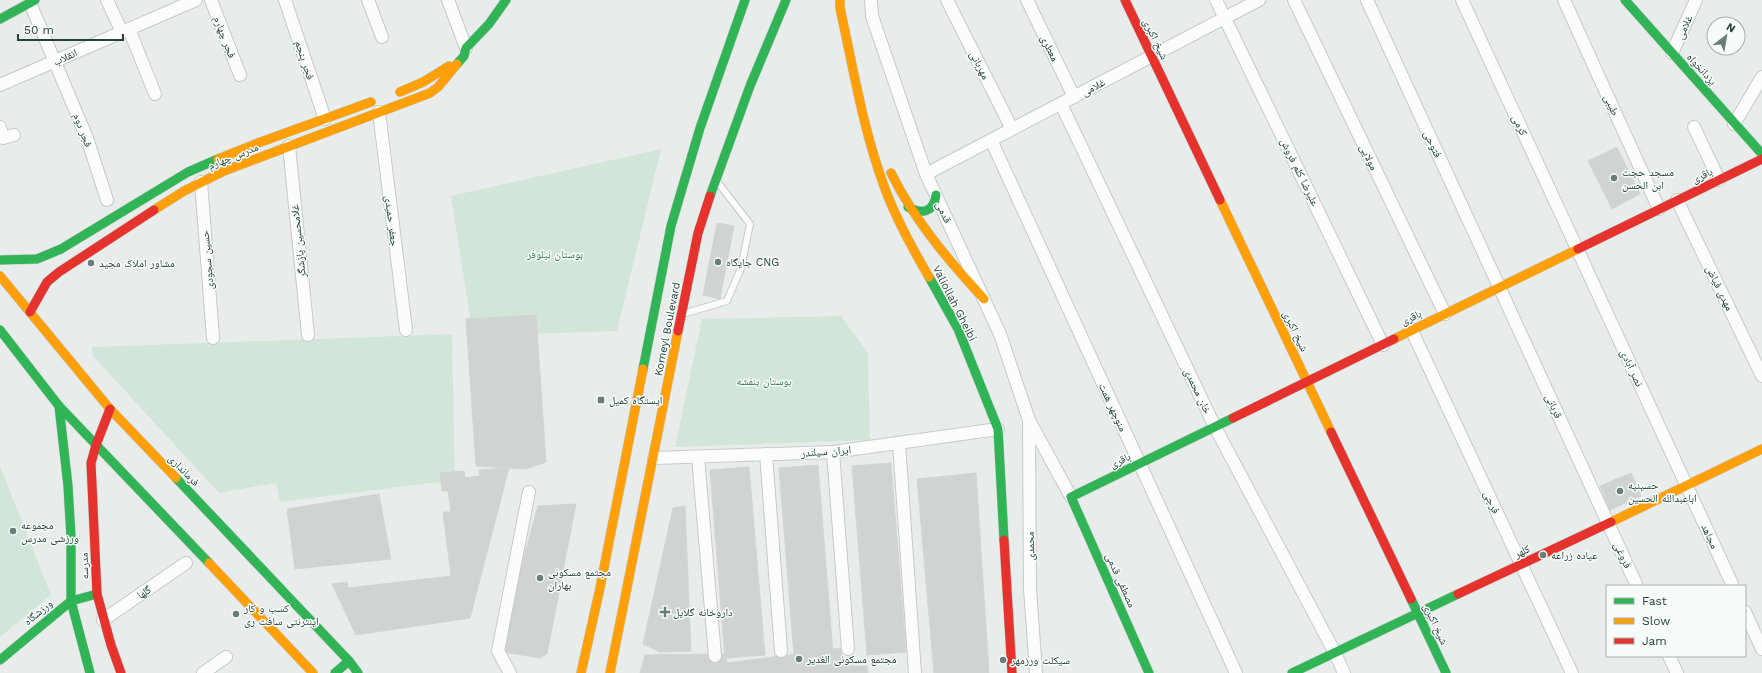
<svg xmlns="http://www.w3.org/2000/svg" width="1762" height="673" viewBox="0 0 1762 673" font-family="'Work Sans','Noto Naskh Arabic',sans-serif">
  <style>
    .green { fill: #d1e6d8 }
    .building { fill: #cfd4d2; stroke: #d1d6d4 }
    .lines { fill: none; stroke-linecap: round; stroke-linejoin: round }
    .lane-casing { stroke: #c5cac8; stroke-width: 8 }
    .street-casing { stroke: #c5cac8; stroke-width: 14 }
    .fast-casing { stroke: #c3cbc8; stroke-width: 10 }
    .slow-casing { stroke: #c3cbc8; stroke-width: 10 }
    .jam-casing { stroke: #c3cbc8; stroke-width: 10 }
    .lane { stroke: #fcfcfc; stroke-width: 6 }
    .street { stroke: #fcfcfc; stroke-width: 12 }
    .fast { stroke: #30b455; stroke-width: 9 }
    .slow { stroke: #ff9f0a; stroke-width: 9 }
    .jam { stroke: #e5322d; stroke-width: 9 }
    .poi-dot { fill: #697e78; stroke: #f7fbf9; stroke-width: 1.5 }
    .labels { text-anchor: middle; stroke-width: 3; stroke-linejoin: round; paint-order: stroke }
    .street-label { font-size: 11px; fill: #24423a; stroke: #f7fbf9 }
    .poi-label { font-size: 11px; fill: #24423a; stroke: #f7fbf9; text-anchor: start }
    .park-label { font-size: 11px; fill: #2d7a4b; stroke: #f7fbf9 }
  </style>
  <rect width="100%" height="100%" fill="#e8edeb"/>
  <g class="green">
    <path d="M 661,149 L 617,331 L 473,336 L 451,196 Z"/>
    <path d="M 841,316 L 868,353 L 870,440 L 675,447 L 702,319 Z"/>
    <path d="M 452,334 L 455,480 L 280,502 L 276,483 L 219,493 L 93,356 L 92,347 Z"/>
    <path d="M 0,466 L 51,595 L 0,637 Z"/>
  </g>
  <g class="building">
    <path d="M 1617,147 L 1640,194 L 1612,209 L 1588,161 Z"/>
    <path d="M 717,223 L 734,226 L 720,299 L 703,295 Z"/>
    <path d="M 536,315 L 546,462 L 526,469 L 476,466 L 466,319 Z"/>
    <path d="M 891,463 L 906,652 L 867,655 L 852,466 Z"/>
    <path d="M 818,465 L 833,653 L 794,656 L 779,468 Z"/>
    <path d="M 749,467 L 765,655 L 725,658 L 710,470 Z"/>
    <path d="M 509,468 L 470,618 L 356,635 L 332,584 L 347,582 L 348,588 L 451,576 L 443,512 L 451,512 L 448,491 L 442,491 L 440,473 L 464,471 L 465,478 L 480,476 L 479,470 Z"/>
    <path d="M 976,473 L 989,673 L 934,673 L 917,479 Z"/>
    <path d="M 1631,473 L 1641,496 L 1610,510 L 1600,486 Z"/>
    <path d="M 379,494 L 391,559 L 295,569 L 287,509 Z"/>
    <path d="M 576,504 L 547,654 L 540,658 L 498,651 L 538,506 Z"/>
    <path d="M 685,506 L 691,651 L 660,652 L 643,644 L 673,508 Z"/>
    <path d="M 841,648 L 843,666 L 867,666 L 868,673 L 640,673 L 645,655 L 725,654 L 727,663 Z"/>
  </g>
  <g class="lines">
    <g class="lane-casing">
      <path id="lane" d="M 686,313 L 727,301 L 741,268 L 750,224 L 719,184"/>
    </g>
    <g class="street-casing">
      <g id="street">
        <path d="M 107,0 L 122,32"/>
        <path d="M 211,0 L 240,75"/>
        <path d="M 285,0 L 325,119"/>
        <path d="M 368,0 L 382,37"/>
        <path d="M 448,0 L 466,48"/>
        <path d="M 871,0 L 872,16 L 926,174 L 1000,334 L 1029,420 L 1071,497"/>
        <path d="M 947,0 L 1012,129"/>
        <path d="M 1027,0 L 1074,97"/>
        <path d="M 1216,0 L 1383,345"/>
        <path d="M 1294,0 L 1445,314"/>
        <path d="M 1367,0 L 1637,586"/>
        <path d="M 1462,0 L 1733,586"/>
        <path d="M 1564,0 L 1659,209"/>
        <path d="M 30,3 L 87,138 L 107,200"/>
        <path d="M 129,29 L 155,94"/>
        <path d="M 1672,53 L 1696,0"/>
        <path d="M 0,85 L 196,0"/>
        <path d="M 1061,104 L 1215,427 L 1335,653 L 1344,673"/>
        <path d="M 379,112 L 406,330"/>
        <path d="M 1734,124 L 1762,77"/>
        <path d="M 0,127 L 3,138 L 14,135"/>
        <path d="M 1694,127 L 1719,180"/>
        <path d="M 991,140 L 1236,673"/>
        <path d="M 289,146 L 308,335"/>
        <path d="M 926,174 L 1259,0"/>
        <path d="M 201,182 L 213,338"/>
        <path d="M 1677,200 L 1762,376"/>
        <path d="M 1412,331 L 1572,673"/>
        <path d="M 1029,421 L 1030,588 L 1036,673"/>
        <path d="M 899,443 L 915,673"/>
        <path d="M 833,452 L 848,649"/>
        <path d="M 766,454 L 781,651"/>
        <path d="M 698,457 L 715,656"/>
        <path d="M 654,458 L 833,452 L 998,429"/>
        <path d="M 1745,612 L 1762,649"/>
        <path d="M 103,620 L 186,563"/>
        <path d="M 1669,656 L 1677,673"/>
        <path d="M 203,673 L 226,657"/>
        <path d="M 510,673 L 498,651 L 529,492"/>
      </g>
    </g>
    <g class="fast-casing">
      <g id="fast">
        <path d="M 1625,0 L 1762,154"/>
        <path d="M 0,19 L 35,0"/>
        <path d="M 457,64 L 464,56 L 466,48 L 489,24 L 506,0"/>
        <path d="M 710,196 L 750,86 L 786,0"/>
        <path d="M 908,207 C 922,215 934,212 936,195"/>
        <path d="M 0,260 L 37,259 L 61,249 L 188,172 L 218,159"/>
        <path d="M 929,277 L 958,329 L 998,429 L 1004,540"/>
        <path d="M 0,330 L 59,406 L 209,563"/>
        <path d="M 643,369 L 671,226 L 700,128 L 745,0"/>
        <path d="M 59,406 L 68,486 L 71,537 L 71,601 L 90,673"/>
        <path d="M 176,478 L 349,661 L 358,673"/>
        <path d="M 1411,599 L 1446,673"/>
        <path d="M 0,660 L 71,601 L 97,594"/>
        <path d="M 335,673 L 349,661"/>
        <path d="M 1149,673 L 1071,497 L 1233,418"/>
        <path d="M 1292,673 L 1458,594"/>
      </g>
    </g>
    <g class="slow-casing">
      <g id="slow">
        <path d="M 840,0 L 840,8 C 853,67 863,129 884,186 C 895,217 912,248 929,277"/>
        <path d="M 400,92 L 423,82 L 449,66"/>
        <path d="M 218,159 L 258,143 L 371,102"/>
        <path d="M 891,173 C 915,221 948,260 984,299"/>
        <path d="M 1220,200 L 1331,432"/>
        <path d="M 154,210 L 184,191 L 224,171 L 430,93 L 438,87 L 457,64"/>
        <path d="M 0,276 L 110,409 L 176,478"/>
        <path d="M 1394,339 L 1578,249"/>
        <path d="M 1611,522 L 1762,449"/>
        <path d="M 209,563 L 313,673"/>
        <path d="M 581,673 L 600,588 L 643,369"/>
        <path d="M 610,673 L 678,331"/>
      </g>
    </g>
    <g class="jam-casing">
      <g id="jam">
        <path d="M 1125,0 L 1220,200"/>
        <path d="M 1578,249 L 1762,159"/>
        <path d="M 30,312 L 47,282 L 59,272 L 154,210"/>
        <path d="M 678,331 L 698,233 L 710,196"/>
        <path d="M 110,409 L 96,445 L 91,463 L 97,594 L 111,645 L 121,673"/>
        <path d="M 1233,418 L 1394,339"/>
        <path d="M 1331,432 L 1411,599"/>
        <path d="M 1004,540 L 1012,673"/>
        <path d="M 1458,594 L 1611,522"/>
      </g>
    </g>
    <use href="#lane" class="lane"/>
    <use href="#street" class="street"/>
    <use href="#fast" class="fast"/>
    <use href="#slow" class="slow"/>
    <use href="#jam" class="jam"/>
  </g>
  <g class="poi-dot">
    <circle cx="1614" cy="178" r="4"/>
    <circle cx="718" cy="262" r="4"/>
    <circle cx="91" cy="263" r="4"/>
    <rect x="597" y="396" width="8" height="8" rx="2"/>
    <circle cx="1620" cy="491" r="4"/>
    <circle cx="13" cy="531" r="4"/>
    <circle cx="1543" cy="555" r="4"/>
    <circle cx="540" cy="578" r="4"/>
    <path d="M663 606h4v4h4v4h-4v4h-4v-4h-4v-4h4z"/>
    <circle cx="236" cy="614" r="4"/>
    <circle cx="799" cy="659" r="4"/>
    <circle cx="1003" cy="660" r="4"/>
  </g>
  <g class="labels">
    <g class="street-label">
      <text transform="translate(1684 27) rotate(-66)" y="4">غلامی</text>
      <text transform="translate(225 37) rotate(69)" y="4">فجر چهارم</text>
      <text transform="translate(1156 39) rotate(64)" y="4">شیخ اکبری</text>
      <text transform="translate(1050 48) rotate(64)" y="4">معطری</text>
      <text transform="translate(65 57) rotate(-24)" y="4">انقلاب</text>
      <text transform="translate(305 60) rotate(72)" y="4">فجر پنجم</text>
      <text transform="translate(980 65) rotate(63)" y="4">مهربانی</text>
      <text transform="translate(1702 69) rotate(48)" y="4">یزدانخواه</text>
      <text transform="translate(1093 87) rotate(-28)" y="4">غلامی</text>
      <text transform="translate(1612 105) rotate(66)" y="4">طیبی</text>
      <text transform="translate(1520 125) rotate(65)" y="4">کرمی</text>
      <text transform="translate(83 130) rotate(69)" y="4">فجر دوم</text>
      <text transform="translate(1433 144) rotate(65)" y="4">فتوحی</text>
      <text transform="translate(233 156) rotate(-22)" y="4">مدرس چهارم</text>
      <text transform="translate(1369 157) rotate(64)" y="4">مولایی</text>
      <text transform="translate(1300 172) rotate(64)" y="4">علیرضا کلم فروش</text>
      <text transform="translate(1702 175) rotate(-26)" y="4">باقری</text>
      <text transform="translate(944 212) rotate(65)" y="4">قدمی</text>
      <text transform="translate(392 221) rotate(83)" y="4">جعفر حمیدی</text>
      <text transform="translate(298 241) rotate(-96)" y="4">غلامحسین پازشگر</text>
      <text transform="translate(207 260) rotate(-95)" y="4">حسین سجودی</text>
      <text transform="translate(1720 288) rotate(64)" y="4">مهدی فیاض</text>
      <text transform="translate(955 303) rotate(63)" y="4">Valiollah Gheibi</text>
      <text transform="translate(1411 317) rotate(-26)" y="4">باقری</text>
      <text transform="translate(667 329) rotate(-79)" y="4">Komeyl Boulevard</text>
      <text transform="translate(1296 331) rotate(64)" y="4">شیخ اکبری</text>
      <text transform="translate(1632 368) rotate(65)" y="4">نصر آبادی</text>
      <text transform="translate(1198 391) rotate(64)" y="4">خان محمدی</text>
      <text transform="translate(1554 406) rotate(65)" y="4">قربانی</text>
      <text transform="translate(1113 407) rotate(65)" y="4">منوچهر همت</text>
      <text transform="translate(826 451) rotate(-4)" y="4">ایران سیلندر</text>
      <text transform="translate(1120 460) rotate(-26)" y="4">باقری</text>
      <text transform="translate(184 470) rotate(46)" y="4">فرمانداری</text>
      <text transform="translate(1492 502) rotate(65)" y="4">فرجی</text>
      <text transform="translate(1710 536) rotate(65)" y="4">مجاهد</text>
      <text transform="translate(1030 546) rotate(-91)" y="4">محمدی</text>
      <text transform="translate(1522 551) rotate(-25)" y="4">کلهر</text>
      <text transform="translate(1623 555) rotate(65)" y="4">فروغی</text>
      <text transform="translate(84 566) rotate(-92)" y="4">مدرسه</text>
      <text transform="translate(1121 580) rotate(66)" y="4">مصطفی قدمی</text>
      <text transform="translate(144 592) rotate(-34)" y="4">گلها</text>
      <text transform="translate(38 612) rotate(-40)" y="4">ورزشگاه</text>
      <text transform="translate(1436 624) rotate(65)" y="4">شیخ اکبری</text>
    </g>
    <g class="poi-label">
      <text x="1622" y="176">مسجد حجت<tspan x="1622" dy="13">ابن الحسن</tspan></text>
      <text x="726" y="266">جایگاه CNG</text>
      <text x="99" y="267">مشاور املاک مجید</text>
      <text x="609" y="404">ایستگاه کمیل</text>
      <text x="1628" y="489">حسینیه<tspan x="1628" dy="13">اباعبدالله الحسین</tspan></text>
      <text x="21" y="529">مجموعه<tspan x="21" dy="13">ورزشی مدرس</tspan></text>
      <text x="1551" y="559">عیاده زراعه</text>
      <text x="548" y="576">مجتمع مسکونی<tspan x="548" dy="13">بهاران</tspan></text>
      <text x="244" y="612">کسب و کار<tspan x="244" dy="13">اینترنتی سافت ری</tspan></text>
      <text x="673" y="616">داروخانه گلایل</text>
      <text x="807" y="663">مجتمع مسکونی الغدیر</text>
      <text x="1011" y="664">سیکلت ورزمهر</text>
    </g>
    <g class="park-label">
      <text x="555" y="258">بوستان نیلوفر</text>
      <text x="764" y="385">بوستان بنفشه</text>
    </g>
  </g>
  <rect x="1606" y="585" width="140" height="72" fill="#f7fbf9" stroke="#a3b1ad"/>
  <rect x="1614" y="598" width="20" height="6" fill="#30b455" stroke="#a3b1ad"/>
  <text x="1642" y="605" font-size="12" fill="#24423a">Fast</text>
  <rect x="1614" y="618" width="20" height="6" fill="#ff9f0a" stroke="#a3b1ad"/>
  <text x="1642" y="625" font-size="12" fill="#24423a">Slow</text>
  <rect x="1614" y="638" width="20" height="6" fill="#e5322d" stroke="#a3b1ad"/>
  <text x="1642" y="645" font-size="12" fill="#24423a">Jam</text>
  <g transform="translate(1726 36) rotate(31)"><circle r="19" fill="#f7fbf9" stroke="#a3b1ad"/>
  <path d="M0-3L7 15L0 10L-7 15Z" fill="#697e78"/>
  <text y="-6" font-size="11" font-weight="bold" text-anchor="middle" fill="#24423a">N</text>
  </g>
  <path d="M18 34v6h105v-6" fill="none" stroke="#24423a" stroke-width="2"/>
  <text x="24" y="34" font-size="12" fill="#24423a" stroke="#f7fbf9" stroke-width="3" paint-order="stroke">50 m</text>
</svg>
